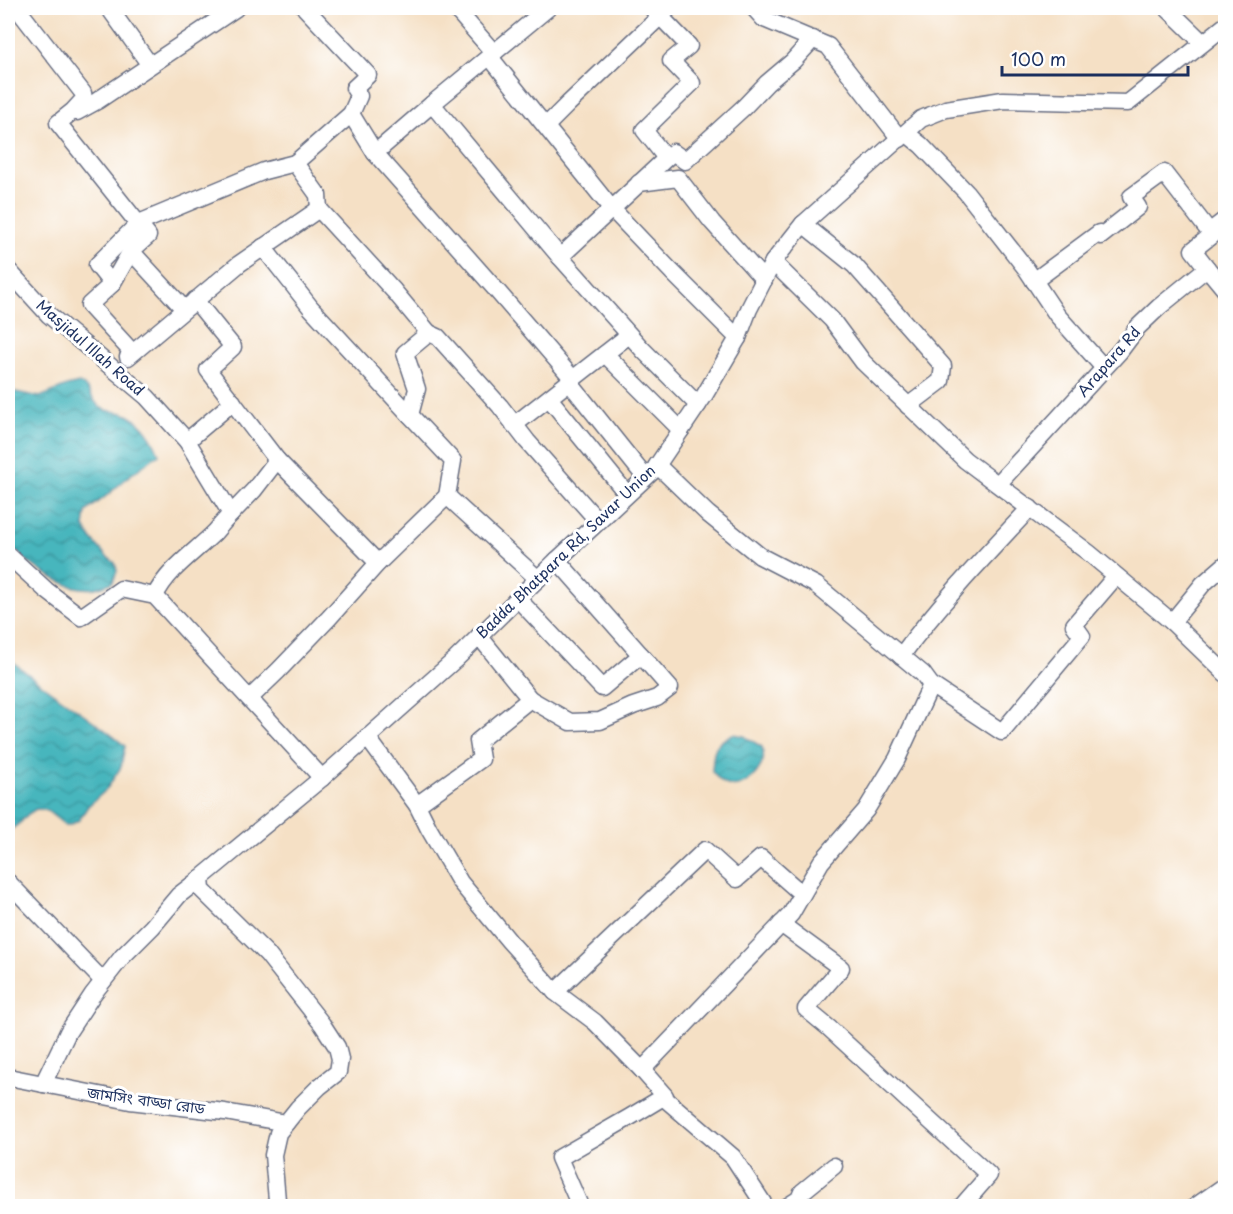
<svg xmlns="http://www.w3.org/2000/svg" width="1233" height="1214" viewBox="0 0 1233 1214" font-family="'Playpen Sans','Noto Sans Bengali',sans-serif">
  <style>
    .water { fill: url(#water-waves); stroke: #30728e; stroke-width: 1.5 }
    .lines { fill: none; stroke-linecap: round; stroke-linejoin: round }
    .minor-casing { stroke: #676d82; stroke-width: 19 }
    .minor { stroke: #fff; stroke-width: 16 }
    .labels { text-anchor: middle; stroke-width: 6; stroke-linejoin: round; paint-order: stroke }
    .street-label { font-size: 15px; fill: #1b2f5e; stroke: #fff }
  </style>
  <defs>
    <pattern id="water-waves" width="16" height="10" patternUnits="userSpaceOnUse" patternTransform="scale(1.5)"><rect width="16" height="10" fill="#46b6bd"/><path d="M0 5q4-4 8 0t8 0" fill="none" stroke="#3a949d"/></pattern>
  </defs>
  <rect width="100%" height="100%" fill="#fff"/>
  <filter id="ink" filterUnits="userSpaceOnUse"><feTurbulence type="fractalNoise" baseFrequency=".0167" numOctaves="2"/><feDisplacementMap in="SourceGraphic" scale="12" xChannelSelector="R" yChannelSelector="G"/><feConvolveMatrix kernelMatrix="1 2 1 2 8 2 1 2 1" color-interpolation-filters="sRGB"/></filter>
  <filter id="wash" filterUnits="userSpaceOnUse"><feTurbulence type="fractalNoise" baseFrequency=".008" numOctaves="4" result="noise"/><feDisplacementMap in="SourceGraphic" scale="24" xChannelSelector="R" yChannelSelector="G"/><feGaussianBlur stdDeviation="1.35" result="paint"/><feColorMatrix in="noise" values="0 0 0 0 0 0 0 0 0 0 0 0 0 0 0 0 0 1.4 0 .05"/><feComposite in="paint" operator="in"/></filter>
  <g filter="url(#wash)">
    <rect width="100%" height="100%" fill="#f5e0c5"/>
    <g class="water">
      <path d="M 79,383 C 90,387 91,400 100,407 C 107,412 115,411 123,413 C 142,420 152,436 159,454 L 129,476 L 110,493 L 86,512 L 84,527 L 91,538 L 106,556 L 115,563 L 117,571 L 113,582 C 107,584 101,587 95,588 C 66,593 28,563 8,545 L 8,388 L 11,391 L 40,397 L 67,386 Z"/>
      <path d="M 8,658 C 45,690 88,714 125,746 L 121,767 L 106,790 L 88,806 L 79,820 L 70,825 L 65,825 L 46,810 L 36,809 L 28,814 L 21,822 L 8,832 Z"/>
      <path d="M 733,734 L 744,736 L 762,747 C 763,751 764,757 763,761 C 760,769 755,776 748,781 C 733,792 722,785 712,771 C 714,749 712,745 733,734 Z"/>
    </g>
  </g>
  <g filter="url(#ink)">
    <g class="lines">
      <g class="minor-casing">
        <g id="minor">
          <path d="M 17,8 L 83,93 L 84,99 L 73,111 L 58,123 L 148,236 L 131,251"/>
          <path d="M 109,8 L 150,65"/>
          <path d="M 305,8 L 368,75 L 354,88 L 359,96 L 351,114 L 295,163 L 318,195 L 319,209"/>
          <path d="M 455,8 L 494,53"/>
          <path d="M 548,8 L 432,104 L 560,257 L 643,350 L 698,405"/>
          <path d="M 652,8 L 689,46 L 671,61 L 692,83 L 644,130 L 666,158"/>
          <path d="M 754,8 L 764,19 L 828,46 L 900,139"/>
          <path d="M 1167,8 L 1203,43"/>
          <path d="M 489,56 L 611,208 L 672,272 L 738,338"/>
          <path d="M 432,104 L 375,153 L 498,292 L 573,379"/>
          <path d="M 77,112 L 97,101 L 236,8"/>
          <path d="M 351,114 L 375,153"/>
          <path d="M 546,126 L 568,104 L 669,8"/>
          <path d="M 906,133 L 921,145 L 966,192 L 1027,270 L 1057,315 L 1104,368"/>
          <path d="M 639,183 L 678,178 L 712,222 L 764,280"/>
          <path d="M 803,224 L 854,265 L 943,366 L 941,381 L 908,406"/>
          <path d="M 1209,232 L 1226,219"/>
          <path d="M 263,247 L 311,308 L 410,415"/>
          <path d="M 560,257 L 673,152 L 685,161 L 744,107 L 767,83 L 793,61 L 813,39"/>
          <path d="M 773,262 L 832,320 L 863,362 L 965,460 L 1089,553 L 1172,622 L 1226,674"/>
          <path d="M 8,270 L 49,315 L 147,397 L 187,441 L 231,514 C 225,520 220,526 215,532 C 194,553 168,569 155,596"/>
          <path d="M 1034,281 L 1099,233 L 1101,236 L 1138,207 L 1131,197 L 1164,173 L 1212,235 L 1193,250 L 1207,268"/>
          <path d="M 112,284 L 97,265 L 139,223 L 264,171 L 295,163"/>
          <path d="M 195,300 L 233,347 L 208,370 L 277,460"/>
          <path d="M 429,333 L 438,337 L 500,406 L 527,441 L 598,521"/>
          <path d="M 132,352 L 89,305 L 112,284 L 131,251 L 184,309"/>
          <path d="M 605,354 L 681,430"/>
          <path d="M 128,357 L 239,264 L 319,209 L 394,291 L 429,333 L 405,353 L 417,389 L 410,415 L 453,461 L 447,496 L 538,579"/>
          <path d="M 569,382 L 645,477"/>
          <path d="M 549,398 L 627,494"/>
          <path d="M 514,425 L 629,335"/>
          <path d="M 187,441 L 233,402"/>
          <path d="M 657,465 L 708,514 L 760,556 L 816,585 L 923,674 L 931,685"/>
          <path d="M 998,484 L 1120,351 L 1138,327 L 1159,307 L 1207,268 L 1226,291"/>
          <path d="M 231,514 L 254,490 L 277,460 L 378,563"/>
          <path d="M 8,555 L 46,590 L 81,617 L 121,589 L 155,596 L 322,778"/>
          <path d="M 518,599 L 602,688 L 641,655"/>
          <path d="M 1172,622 L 1203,584 L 1226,564"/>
          <path d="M 901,656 C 940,603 985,556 1030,508"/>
          <path d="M 250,698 L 278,671 L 329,618 L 378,563 L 447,496"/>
          <path d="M 530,699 L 570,722 L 600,721 L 633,706 L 657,698 L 670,688 L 557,560"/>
          <path d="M 367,737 L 417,805 L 429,829 L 460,882 L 509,941 L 555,992 L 595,1022 L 642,1070 L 665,1096 L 630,1117 L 559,1158 L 580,1206"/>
          <path d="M 417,805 L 481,759 L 478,741 L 530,699 L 479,636"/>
          <path d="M 8,882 L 103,981"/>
          <path d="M 781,924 L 841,968 L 806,1009 L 829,1028 L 989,1175 L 962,1206"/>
          <path d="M 555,992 L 705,850 L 737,879 L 761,858 L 802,894"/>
          <path d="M 642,1070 L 791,914 L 821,862 L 866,810 L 897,759 L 931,685 L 1002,732 L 1082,636 L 1074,625 L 1116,576"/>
          <path d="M 8,1077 L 130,1101 L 225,1112 L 286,1123"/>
          <path d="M 43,1084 L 68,1032 L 93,994 L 122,957 L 152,927 L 179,895 L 201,878"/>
          <path d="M 663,1097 L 733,1157 L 765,1206"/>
          <path d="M 279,1206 L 277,1200 L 273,1155 L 278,1133 L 298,1108 L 319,1087 L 338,1072 L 340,1059 L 337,1047 L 322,1024 L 267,954 L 202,890 L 201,878 L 322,778 L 456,659 L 555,562 L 654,470 L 704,396 L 738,338 L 749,309 L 773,262 L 803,224 L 921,119 L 946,109 L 1003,100 L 1128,103 L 1226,25"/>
          <path d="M 788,1206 L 799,1199 L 802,1192 L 834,1166"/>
          <path d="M 1196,1206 L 1226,1185"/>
        </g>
      </g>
      <use href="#minor" class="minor"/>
    </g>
  </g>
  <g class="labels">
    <g class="street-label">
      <text transform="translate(90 348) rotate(41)" y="5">Masjidul Illah Road</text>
      <text transform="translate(1109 362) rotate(-49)" y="5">Arapara Rd</text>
      <text transform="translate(566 552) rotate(-44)" y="5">Badda Bhatpara Rd, Savar Union</text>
      <text transform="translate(146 1101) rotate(8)" y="5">জামসিং বাড্ডা রোড</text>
    </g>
  </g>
  <rect width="1233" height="1214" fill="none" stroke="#fff" stroke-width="30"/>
  <path d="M1002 66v9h186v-9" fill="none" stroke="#1b2f5e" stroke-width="3"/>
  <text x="1011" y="66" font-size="18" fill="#1b2f5e" stroke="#ffffff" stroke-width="4.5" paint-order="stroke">100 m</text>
</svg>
